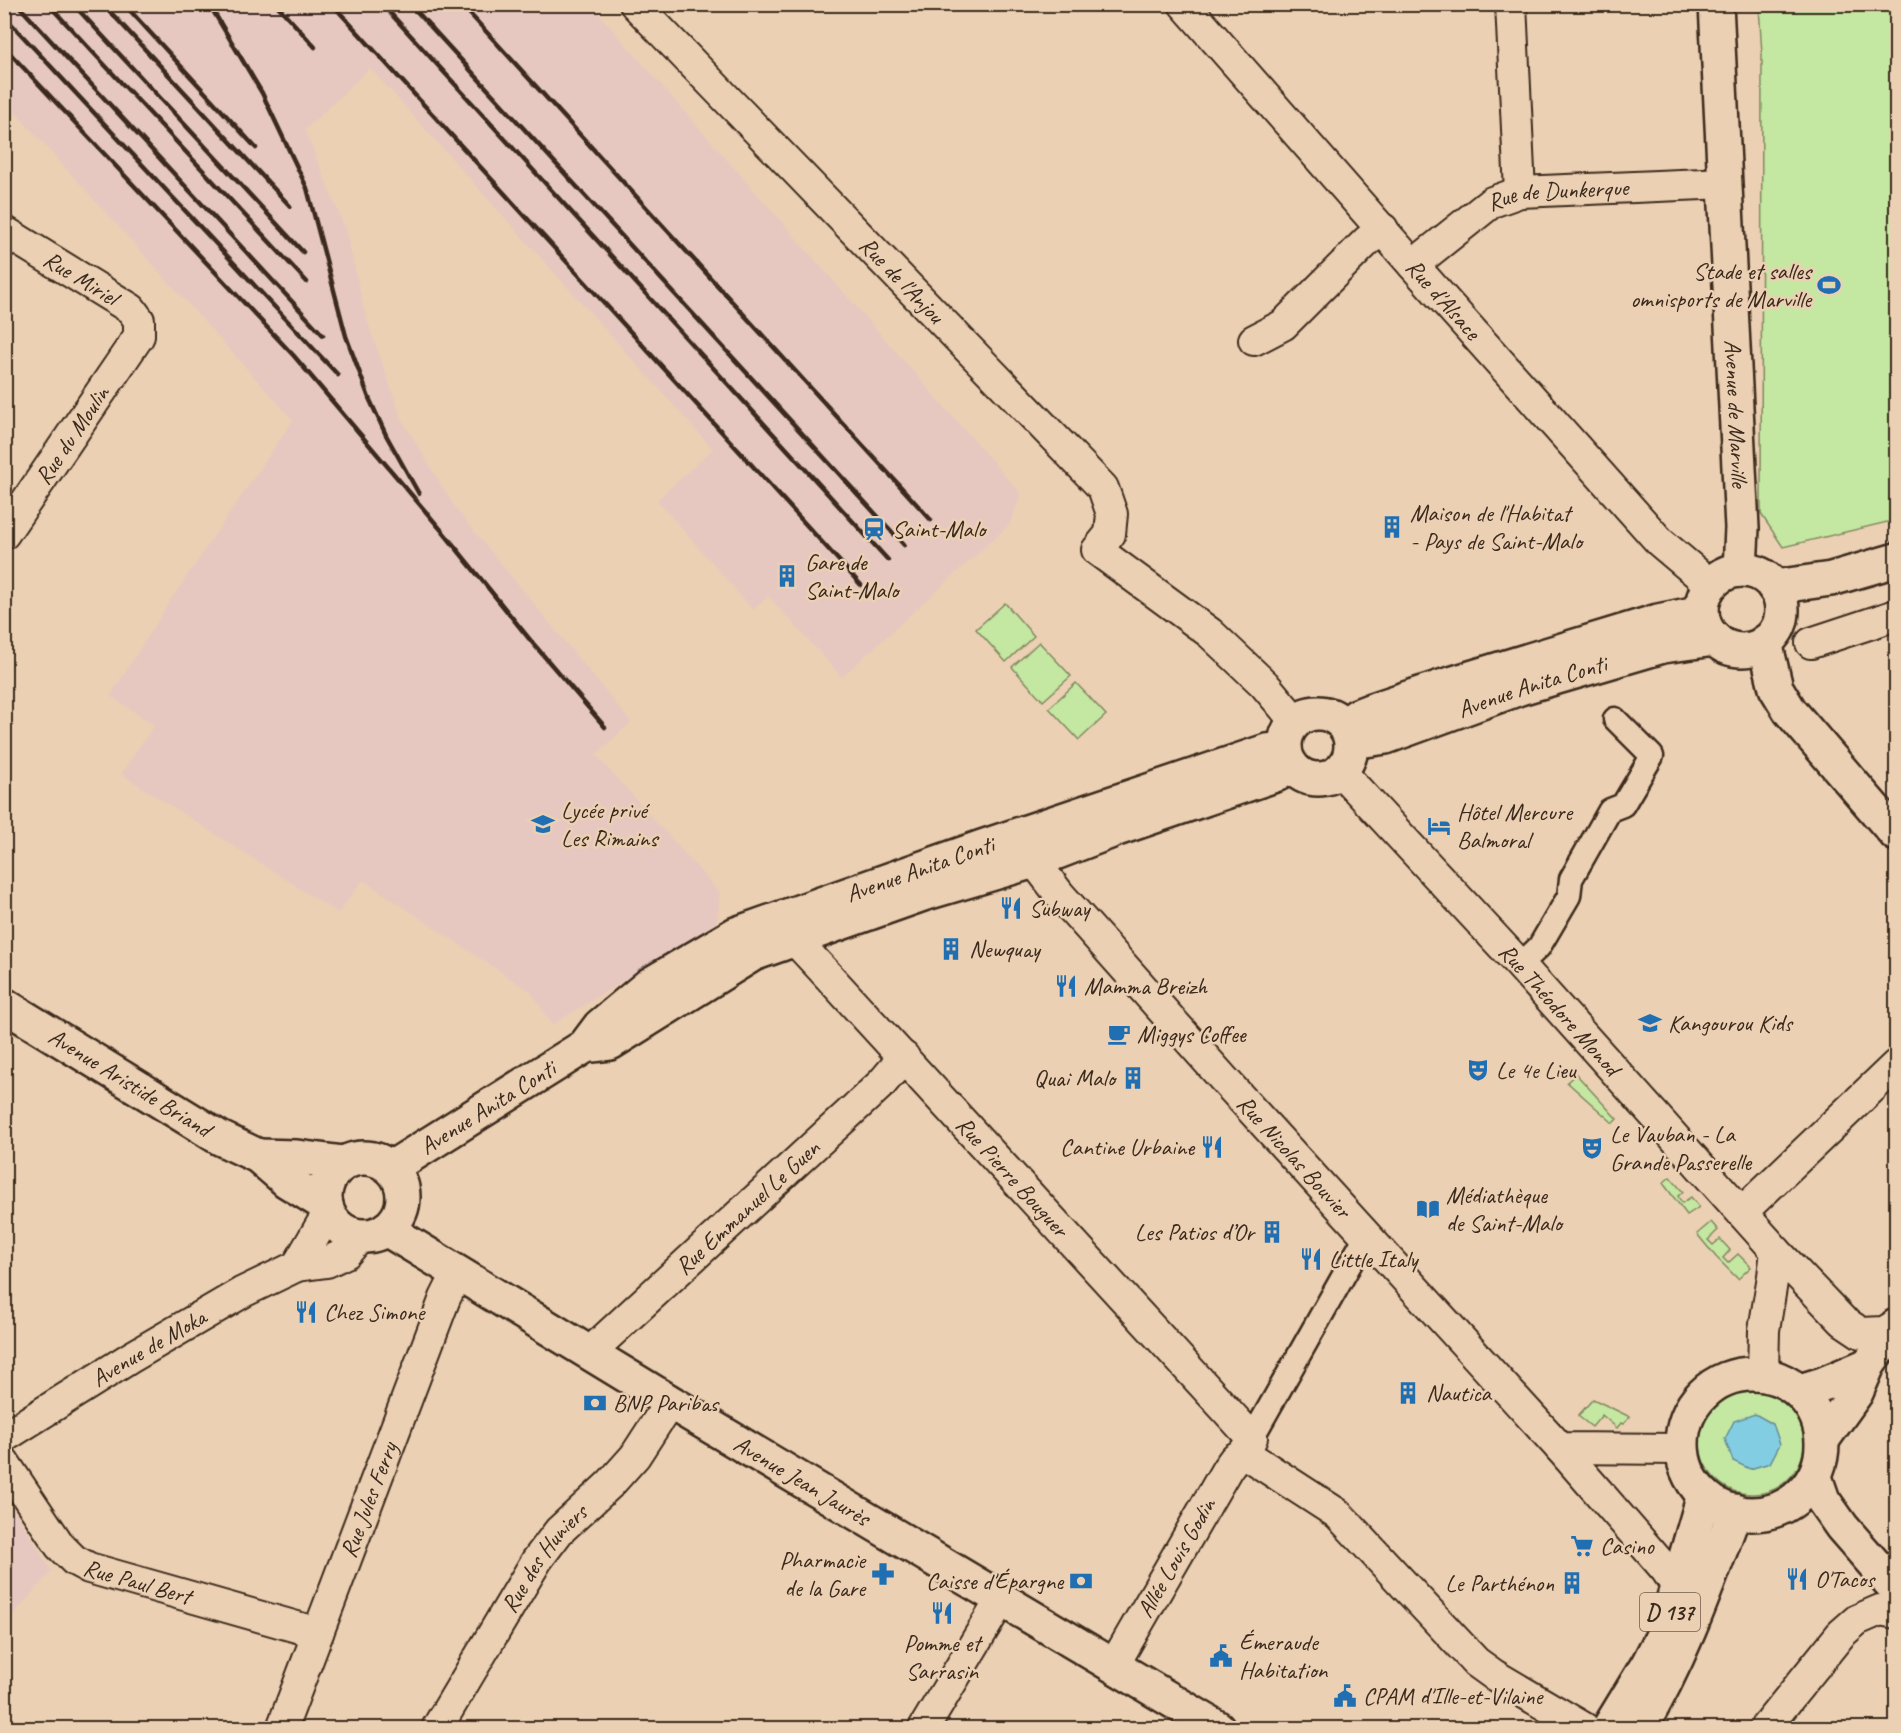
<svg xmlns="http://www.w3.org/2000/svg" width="1901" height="1733" viewBox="0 0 1901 1733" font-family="Caveat,sans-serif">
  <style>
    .built { fill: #e6c8c0 }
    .green { fill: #c4e7a1; stroke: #808860; stroke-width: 1.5 }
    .water { fill: #83cde3; stroke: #668c94; stroke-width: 1.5 }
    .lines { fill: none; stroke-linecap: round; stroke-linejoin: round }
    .pedestrian-casing { stroke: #3b2a1e; stroke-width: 27 }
    .minor-casing { stroke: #3b2a1e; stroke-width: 34 }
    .tertiary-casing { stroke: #3b2a1e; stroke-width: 38 }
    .secondary-casing { stroke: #3b2a1e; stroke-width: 38 }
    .primary-casing { stroke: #3b2a1e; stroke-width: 38 }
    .pedestrian { stroke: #ecd0b3; stroke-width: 22 }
    .minor { stroke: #ecd0b3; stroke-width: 30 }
    .tertiary { stroke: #ecd0b3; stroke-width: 33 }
    .secondary { stroke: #ecd0b3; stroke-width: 33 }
    .primary { stroke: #ecd0b3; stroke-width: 33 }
    .rail { stroke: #3b2a1e; stroke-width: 4.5 }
    .labels { text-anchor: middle; stroke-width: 5; stroke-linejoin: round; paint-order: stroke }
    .shield { fill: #ecd0b3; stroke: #705c4b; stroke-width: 1.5 }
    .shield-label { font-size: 22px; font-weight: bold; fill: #3b2a1e }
    .street-label { font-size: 24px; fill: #3b2a1e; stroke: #ecd0b3 }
    .poi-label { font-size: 24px; fill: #3b2a1e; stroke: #ecd0b3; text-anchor: start }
  </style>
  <rect width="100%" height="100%" fill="#ecd0b3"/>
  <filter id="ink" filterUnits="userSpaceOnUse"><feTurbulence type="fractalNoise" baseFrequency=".0167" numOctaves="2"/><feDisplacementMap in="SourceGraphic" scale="12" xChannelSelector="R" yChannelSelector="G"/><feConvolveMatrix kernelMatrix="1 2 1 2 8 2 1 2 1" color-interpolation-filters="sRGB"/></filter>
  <g filter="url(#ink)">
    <g class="built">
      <path d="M 4,5 L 591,5 L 1021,494 L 1010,524 L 842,677 L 768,596 L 753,610 L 657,500 L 713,449 L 370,68 L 305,130 L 346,231 L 366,317 L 402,420 L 456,509 L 631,722 L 596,755 L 720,893 L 717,922 L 552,1025 L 531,992 L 363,880 L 338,913 L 121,774 L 154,725 L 110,696 L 172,598 L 293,420 L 5,101 Z"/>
      <path d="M 14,1510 L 52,1571 L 5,1624 L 5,1517 Z"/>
    </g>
    <g class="green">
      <path d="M 1759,5 L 1896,5 L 1896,520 L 1783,547 L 1761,514 L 1762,55 Z"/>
      <path d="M 1005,603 L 1034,636 L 1006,662 L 976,629 Z"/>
      <path d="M 1039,642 L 1071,676 L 1043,701 L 1012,667 Z"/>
      <path d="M 1076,683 L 1106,715 L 1079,740 L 1049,708 Z"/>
      <path d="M 1576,1074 L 1617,1119 L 1613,1123 L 1567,1082 Z"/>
      <path d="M 1670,1177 L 1683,1192 L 1678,1196 L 1682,1203 L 1691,1197 L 1699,1207 L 1687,1215 L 1663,1183 Z"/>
      <path d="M 1711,1222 L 1718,1230 L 1708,1240 L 1713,1245 L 1720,1239 L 1730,1250 L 1723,1258 L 1728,1263 L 1738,1254 L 1751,1267 L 1738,1279 L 1716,1257 L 1697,1234 Z"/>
      <circle cx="1752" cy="1442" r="52"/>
      <path d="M 1593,1399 L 1630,1417 L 1623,1424 L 1621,1423 L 1617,1428 L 1602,1415 L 1592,1427 L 1578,1416 Z"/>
    </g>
    <path class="water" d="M 1755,1414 L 1773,1424 L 1780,1444 L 1770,1463 L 1750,1469 L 1733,1461 L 1725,1439 L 1734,1421 Z"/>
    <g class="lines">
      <g class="pedestrian-casing">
        <g id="pedestrian">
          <path d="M 1520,965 L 1539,947 L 1569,896 L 1571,879 L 1610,810 L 1623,805 L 1652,756 L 1615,719"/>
          <path d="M 1252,1438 L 1366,1236"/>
        </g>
      </g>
      <g class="minor-casing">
        <g id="minor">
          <path id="s1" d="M 635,4 L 1103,488 L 1112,514 L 1110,534 L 1097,550 L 1210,633 L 1264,684 L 1295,721"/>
          <path id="s2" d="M 1184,4 L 1413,265 L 1660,542 L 1711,585"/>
          <path d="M 1511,4 L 1520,192"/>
          <path id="s3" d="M 4,231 L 131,309 L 139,320 L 139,336 L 4,534"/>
          <path id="s4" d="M 1413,265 L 1492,202 L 1520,192 L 1726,183"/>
          <path d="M 1254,340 L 1283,325 L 1367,241 L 1383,229"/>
          <path d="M 1811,643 L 1896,615"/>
          <path id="s5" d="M 1340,771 L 1520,965 L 1776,1251 L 1843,1321 L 1861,1333 L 1884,1332 L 1896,1325"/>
          <path id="s6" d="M 1034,861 L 1060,895 L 1229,1085 L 1560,1448 L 1682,1449"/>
          <path id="s7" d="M 775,927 L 794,939 L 822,969 L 1252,1438 L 1244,1453"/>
          <path d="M 1742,1212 L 1896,1065"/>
          <path d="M 297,1266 L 328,1213"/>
          <path id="s8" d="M 592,1354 L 601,1342 L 882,1083 L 904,1057"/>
          <path d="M 1763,1374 L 1764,1330 L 1773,1276 L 1776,1251"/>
          <path id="s9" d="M 4,1437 L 130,1358 L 243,1292 L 297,1266 L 327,1262 L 346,1253 L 361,1236"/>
          <path d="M 1560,1448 L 1666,1570 L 1678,1588"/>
          <path d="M 1244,1453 L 1338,1514 L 1476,1662 L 1494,1675 L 1584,1728"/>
          <path id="s10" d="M 4,1462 L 60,1546 L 74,1560 L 89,1568 L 318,1633"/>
          <path id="s11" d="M 1114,1665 L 1227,1469 L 1235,1458 L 1244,1453"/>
          <path id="s12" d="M 282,1728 L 445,1298 L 458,1272"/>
          <path id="s13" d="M 437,1728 L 537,1560 L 559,1531 L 610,1484 L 635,1456 L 670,1402"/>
          <path d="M 924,1728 L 1002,1598"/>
          <path d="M 1765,1728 L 1841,1634 L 1857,1620 L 1880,1610 L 1896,1613"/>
        </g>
      </g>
      <g class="tertiary-casing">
        <g id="tertiary">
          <path id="s14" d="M 1716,4 L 1742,528 L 1740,570"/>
          <circle cx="1742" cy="610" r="40"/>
          <path d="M 1774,587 L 1831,579 L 1896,560"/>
          <path d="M 1765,642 L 1776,688 L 1790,711 L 1896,834"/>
          <circle cx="1318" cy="746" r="33"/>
          <path d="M 1345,726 L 1357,716 L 1375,709 L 1444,686 L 1658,621 L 1702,612"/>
          <path id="s15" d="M 1352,742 L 1386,737 L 1520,688 L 1663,646 L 1715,639"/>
          <path d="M 592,1045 L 610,1043 L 753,954 L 923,894 L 1034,861 L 1117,829 L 1278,774 L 1291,765"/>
          <path id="s16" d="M 391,1168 L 585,1046 L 600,1026 L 649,985 L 736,934 L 982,847 L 1267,751 L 1285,749"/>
          <path d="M 1815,1477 L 1823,1500 L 1842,1527 L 1896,1589"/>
        </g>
      </g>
      <g class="secondary-casing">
        <g id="secondary">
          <path id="s17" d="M 4,1005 L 220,1138 L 258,1156 L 287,1181 L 326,1205"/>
          <path d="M 258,1156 L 297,1157 L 344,1163"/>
          <circle cx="364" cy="1197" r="39"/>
          <path id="s18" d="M 386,1229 L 670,1402 L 1218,1728"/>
        </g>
      </g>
      <g class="primary-casing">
        <g id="primary">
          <circle cx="1752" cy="1444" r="70"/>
          <path d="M 1800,1391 L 1823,1384 L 1868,1365"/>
          <path d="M 1823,1439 L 1856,1393 L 1868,1365 L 1896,1326"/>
          <path d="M 1609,1728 L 1648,1664 L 1663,1635 L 1704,1495"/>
          <path d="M 1640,1728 C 1681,1660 1707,1586 1735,1511"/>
        </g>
      </g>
      <use href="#pedestrian" class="pedestrian"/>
      <use href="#minor" class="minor"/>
      <use href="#tertiary" class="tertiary"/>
      <use href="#secondary" class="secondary"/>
      <use href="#primary" class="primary"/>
      <g class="rail">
        <path d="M 17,4 L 323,335"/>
        <path d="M 48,4 L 307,282"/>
        <path d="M 73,4 L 303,252"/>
        <path d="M 103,4 L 290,206"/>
        <path d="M 124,4 L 256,148"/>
        <path d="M 209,4 L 262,93 L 307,188 L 346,336 L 369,398 L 386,435 L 419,494"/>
        <path d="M 276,4 L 315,47"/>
        <path d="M 332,4 L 861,585"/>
        <path d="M 382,4 L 888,560"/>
        <path d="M 410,4 L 904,545"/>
        <path d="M 461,4 L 931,520"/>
        <path d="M 4,16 L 338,375"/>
        <path d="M 4,47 L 294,356 L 443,532 L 531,641 L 605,727"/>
      </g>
    </g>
  </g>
  <defs>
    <g id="stadium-bare" transform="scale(1.8)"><path d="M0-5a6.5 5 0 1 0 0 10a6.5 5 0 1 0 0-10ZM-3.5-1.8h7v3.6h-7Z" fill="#1f6fb2" stroke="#ecd0b3" stroke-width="2.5" paint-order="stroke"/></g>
    <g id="building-bare" transform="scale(1.8)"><path d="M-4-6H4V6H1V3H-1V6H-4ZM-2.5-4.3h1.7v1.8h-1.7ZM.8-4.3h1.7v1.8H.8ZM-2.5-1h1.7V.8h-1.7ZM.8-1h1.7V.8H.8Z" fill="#1f6fb2" stroke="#ecd0b3" stroke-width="2.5" paint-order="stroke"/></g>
    <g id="station-bare" transform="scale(1.8)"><path d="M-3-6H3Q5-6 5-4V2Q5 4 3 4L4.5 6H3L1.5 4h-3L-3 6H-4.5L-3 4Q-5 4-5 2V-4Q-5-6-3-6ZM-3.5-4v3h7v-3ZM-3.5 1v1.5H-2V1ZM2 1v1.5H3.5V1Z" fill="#1f6fb2" stroke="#ecd0b3" stroke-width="2.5" paint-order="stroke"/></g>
    <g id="school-bare" transform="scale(1.8)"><path d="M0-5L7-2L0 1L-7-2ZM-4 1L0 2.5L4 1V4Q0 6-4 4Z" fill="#1f6fb2" stroke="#ecd0b3" stroke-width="2.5" paint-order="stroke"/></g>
    <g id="hotel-bare" transform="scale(1.8)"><path d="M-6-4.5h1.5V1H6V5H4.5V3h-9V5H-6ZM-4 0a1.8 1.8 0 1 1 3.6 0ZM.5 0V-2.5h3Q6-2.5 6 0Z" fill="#1f6fb2" stroke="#ecd0b3" stroke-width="2.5" paint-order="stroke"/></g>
    <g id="restaurant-bare" transform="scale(1.8)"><path d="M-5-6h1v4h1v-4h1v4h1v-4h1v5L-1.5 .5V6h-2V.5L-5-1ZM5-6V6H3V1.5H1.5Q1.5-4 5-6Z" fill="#1f6fb2" stroke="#ecd0b3" stroke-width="2.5" paint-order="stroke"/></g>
    <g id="cafe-bare" transform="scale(1.8)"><path d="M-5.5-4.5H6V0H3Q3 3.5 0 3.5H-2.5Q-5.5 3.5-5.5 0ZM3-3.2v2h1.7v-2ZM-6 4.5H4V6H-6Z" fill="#1f6fb2" stroke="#ecd0b3" stroke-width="2.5" paint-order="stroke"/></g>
    <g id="theatre-bare" transform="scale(1.8)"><path d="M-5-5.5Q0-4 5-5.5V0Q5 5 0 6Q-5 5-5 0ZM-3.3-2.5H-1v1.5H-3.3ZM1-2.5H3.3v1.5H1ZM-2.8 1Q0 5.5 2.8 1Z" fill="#1f6fb2" stroke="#ecd0b3" stroke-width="2.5" paint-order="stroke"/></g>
    <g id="library-bare" transform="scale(1.8)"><path d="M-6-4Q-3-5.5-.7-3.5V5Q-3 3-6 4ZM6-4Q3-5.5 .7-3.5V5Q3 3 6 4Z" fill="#1f6fb2" stroke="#ecd0b3" stroke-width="2.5" paint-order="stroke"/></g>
    <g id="bank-bare" transform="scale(1.8)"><path d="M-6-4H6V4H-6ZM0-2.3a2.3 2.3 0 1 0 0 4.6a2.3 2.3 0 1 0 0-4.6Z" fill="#1f6fb2" stroke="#ecd0b3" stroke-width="2.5" paint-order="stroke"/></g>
    <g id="supermarket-bare" transform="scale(1.8)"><path d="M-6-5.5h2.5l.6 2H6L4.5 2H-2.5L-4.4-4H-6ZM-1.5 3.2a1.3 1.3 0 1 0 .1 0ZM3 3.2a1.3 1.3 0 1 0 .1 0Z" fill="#1f6fb2" stroke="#ecd0b3" stroke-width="2.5" paint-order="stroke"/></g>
    <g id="pharmacy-bare" transform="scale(1.8)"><path d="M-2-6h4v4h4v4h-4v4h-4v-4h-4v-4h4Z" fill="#1f6fb2" stroke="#ecd0b3" stroke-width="2.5" paint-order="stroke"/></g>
    <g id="civic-bare" transform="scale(1.8)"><path d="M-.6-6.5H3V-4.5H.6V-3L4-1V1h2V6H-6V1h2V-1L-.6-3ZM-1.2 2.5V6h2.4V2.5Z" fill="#1f6fb2" stroke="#ecd0b3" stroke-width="2.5" paint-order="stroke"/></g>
  </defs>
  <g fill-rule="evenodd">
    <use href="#stadium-bare" x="1829" y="285"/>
    <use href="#building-bare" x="1392" y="527"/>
    <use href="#station-bare" x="874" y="529"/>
    <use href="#building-bare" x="787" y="576"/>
    <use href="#school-bare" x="543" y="824"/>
    <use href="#hotel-bare" x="1439" y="826"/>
    <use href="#restaurant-bare" x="1011" y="908"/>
    <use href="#building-bare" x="951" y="949"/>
    <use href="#restaurant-bare" x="1066" y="986"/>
    <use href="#school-bare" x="1650" y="1023"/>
    <use href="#cafe-bare" x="1119" y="1034"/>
    <use href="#theatre-bare" x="1478" y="1070"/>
    <use href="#building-bare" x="1133" y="1078"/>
    <use href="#restaurant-bare" x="1212" y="1147"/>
    <use href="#theatre-bare" x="1592" y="1148"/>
    <use href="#library-bare" x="1428" y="1209"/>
    <use href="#building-bare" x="1272" y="1232"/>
    <use href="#restaurant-bare" x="1311" y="1259"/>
    <use href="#restaurant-bare" x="306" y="1312"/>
    <use href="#building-bare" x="1408" y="1393"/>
    <use href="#bank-bare" x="595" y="1403"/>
    <use href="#supermarket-bare" x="1582" y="1546"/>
    <use href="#pharmacy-bare" x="883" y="1574"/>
    <use href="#restaurant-bare" x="1797" y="1579"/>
    <use href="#bank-bare" x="1081" y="1581"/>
    <use href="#building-bare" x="1572" y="1583"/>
    <use href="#restaurant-bare" x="942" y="1613"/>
    <use href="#civic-bare" x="1221" y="1656"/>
    <use href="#civic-bare" x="1345" y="1696"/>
  </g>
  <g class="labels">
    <rect class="shield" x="1640" y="1593" width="60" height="38" rx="4.5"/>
    <g class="shield-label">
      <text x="1670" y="1620">D 137</text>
    </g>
    <g class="street-label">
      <text dy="8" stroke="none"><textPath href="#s4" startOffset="168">Rue de Dunkerque</textPath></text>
      <text dy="8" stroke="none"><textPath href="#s3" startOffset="90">Rue Miriel</textPath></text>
      <text dy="8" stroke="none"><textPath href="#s1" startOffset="384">Rue de l'Anjou</textPath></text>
      <text dy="8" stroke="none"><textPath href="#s2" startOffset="393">Rue d'Alsace</textPath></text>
      <text dy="8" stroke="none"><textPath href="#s14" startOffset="410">Avenue de Marville</textPath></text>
      <text transform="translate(72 435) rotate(-56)" y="8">Rue du Moulin</text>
      <text dy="8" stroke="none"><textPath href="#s15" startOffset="189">Avenue Anita Conti</textPath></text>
      <text dy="8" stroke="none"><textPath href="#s16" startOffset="614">Avenue Anita Conti</textPath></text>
      <text dy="8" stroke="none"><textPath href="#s5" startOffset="324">Rue Théodore Monod</textPath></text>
      <text dy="8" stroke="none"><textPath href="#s17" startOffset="148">Avenue Aristide Briand</textPath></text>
      <text dy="8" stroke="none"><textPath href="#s16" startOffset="114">Avenue Anita Conti</textPath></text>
      <text dy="8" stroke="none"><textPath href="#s6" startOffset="394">Rue Nicolas Bouvier</textPath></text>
      <text dy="8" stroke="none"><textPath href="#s7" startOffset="345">Rue Pierre Bouguer</textPath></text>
      <text dy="8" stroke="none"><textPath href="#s8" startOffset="214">Rue Emmanuel Le Guen</textPath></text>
      <text dy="8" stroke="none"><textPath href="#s9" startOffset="170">Avenue de Moka</textPath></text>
      <text dy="8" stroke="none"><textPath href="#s18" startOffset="486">Avenue Jean Jaurès</textPath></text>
      <text dy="8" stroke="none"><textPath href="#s12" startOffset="244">Rue Jules Ferry</textPath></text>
      <text dy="8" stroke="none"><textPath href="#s11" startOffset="124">Allée Louis Godin</textPath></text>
      <text dy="8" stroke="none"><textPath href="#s13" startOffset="201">Rue des Huniers</textPath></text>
      <text dy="8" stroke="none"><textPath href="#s10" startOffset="188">Rue Paul Bert</textPath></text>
    </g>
    <g class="poi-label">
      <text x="1811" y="279" text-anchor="end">Stade et salles<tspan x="1811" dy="28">omnisports de Marville</tspan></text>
      <text x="1410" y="521">Maison de l'Habitat<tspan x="1410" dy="28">- Pays de Saint-Malo</tspan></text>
      <text x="892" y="537">Saint-Malo</text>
      <text x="805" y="570">Gare de<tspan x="805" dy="28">Saint-Malo</tspan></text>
      <text x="561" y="818">Lycée privé<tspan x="561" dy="28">Les Rimains</tspan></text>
      <text x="1457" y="820">Hôtel Mercure<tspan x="1457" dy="28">Balmoral</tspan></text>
      <text x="1029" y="916">Subway</text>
      <text x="969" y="957">Newquay</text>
      <text x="1084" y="994">Mamma Breizh</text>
      <text x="1668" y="1031">Kangourou Kids</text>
      <text x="1137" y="1042">Miggys Coffee</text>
      <text x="1496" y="1078">Le 4e Lieu</text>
      <text x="1115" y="1086" text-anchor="end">Quai Malo</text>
      <text x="1610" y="1142">Le Vauban - La<tspan x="1610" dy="28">Grande Passerelle</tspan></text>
      <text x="1194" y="1155" text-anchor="end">Cantine Urbaine</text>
      <text x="1446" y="1203">Médiathèque<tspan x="1446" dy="28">de Saint-Malo</tspan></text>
      <text x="1254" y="1240" text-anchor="end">Les Patios d’Or</text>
      <text x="1329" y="1267">Little Italy</text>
      <text x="324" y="1320">Chez Simone</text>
      <text x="1426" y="1401">Nautica</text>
      <text x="613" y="1411">BNP Paribas</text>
      <text x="1600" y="1554">Casino</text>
      <text x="865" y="1568" text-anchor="end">Pharmacie<tspan x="865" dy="28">de la Gare</tspan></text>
      <text x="1815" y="1587">O'Tacos</text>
      <text x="1063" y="1589" text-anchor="end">Caisse d'Épargne</text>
      <text x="1554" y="1591" text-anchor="end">Le Parthénon</text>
      <text x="1239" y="1650">Émeraude<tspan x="1239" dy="28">Habitation</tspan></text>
      <text x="942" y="1651" text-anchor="middle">Pomme et<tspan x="942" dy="28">Sarrasin</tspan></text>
      <text x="1363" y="1704">CPAM d'Ille-et-Vilaine</text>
    </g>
  </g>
  <rect width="1901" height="1733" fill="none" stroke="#ecd0b3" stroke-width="24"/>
  <rect x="12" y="12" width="1877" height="1709" fill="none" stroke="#3b2a1e" stroke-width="2" filter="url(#ink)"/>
</svg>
